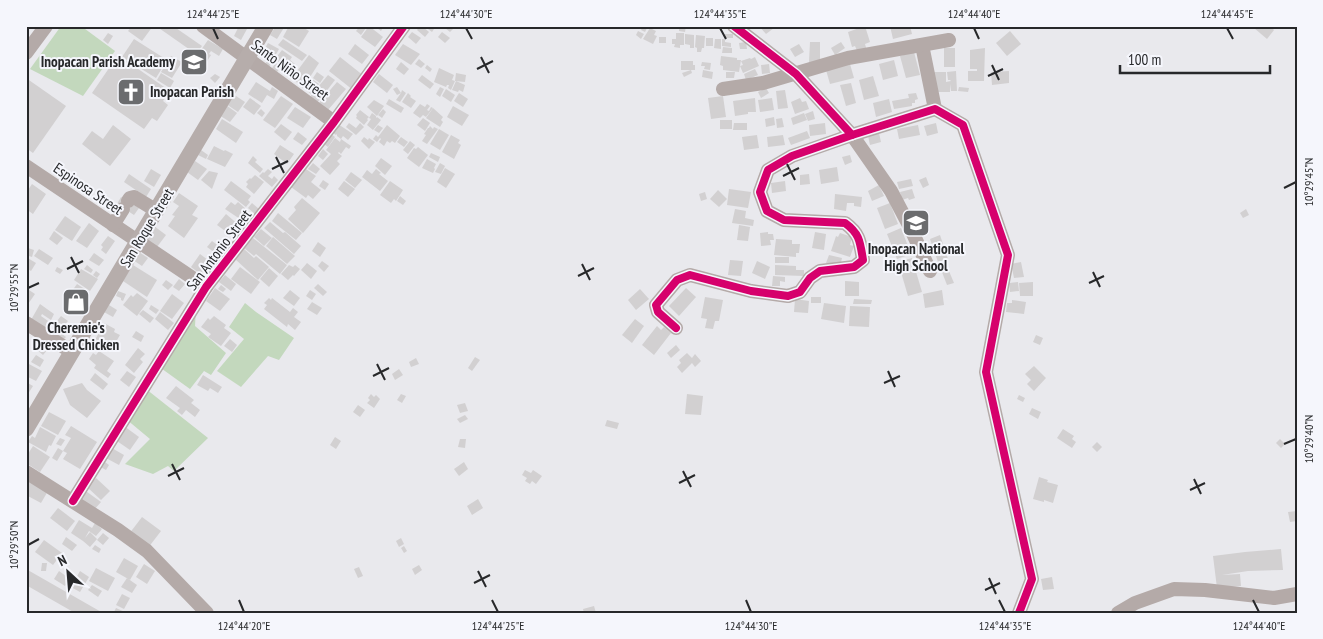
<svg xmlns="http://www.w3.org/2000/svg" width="1323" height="639" viewBox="0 0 1323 639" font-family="'PT Sans Narrow',sans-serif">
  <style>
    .green { fill: #c3d8bd }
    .building { fill: #d2d0d1 }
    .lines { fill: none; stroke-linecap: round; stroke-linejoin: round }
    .minor { stroke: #b4aaa8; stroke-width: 14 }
    .major { stroke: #b6adab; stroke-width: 16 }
    .cycleway-casing { stroke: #f5f6fc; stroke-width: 11 }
    .cycleway { stroke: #d6006c; stroke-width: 8 }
    .ticks { fill: none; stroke: #27282a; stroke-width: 2 }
    .labels { text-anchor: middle; stroke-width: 4; stroke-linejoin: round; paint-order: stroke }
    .poi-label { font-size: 15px; font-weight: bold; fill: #27282a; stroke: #f5f6fc }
    .street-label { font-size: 15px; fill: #27282a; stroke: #f5f6fc }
    .neatline { fill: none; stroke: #27282a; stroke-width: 2 }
    .ticks-label { font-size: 12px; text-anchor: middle; fill: #27282a }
  </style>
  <rect width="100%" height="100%" fill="#e9e9ed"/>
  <g class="green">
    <path d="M 61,26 L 81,26 L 115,51 L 83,96 L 30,69 Z"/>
    <path d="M 245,303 L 256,312 L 294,338 L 279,360 L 268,356 L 241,387 L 217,371 L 244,339 L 229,327 Z"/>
    <path d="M 196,309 L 195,326 L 226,353 L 211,375 L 204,371 L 190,389 L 158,366 Z"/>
    <path d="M 146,389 L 208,438 L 174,471 L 168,466 L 153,474 L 125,464 L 150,439 L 126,419 Z"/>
  </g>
  <g class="building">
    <path d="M 132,26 L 153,26 L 142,41 L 128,31 Z"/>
    <path d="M 156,26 L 173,26 L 202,46 L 196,54 Z"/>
    <path d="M 239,26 L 243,26 L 247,29 L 241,40 L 234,36 Z"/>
    <path d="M 276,26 L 285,26 L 277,39 L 270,35 Z"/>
    <path d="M 289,26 L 301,26 L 309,31 L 299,47 L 283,37 Z"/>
    <path d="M 360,26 L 364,26 L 366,28 L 361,35 L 356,31 Z"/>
    <path d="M 369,26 L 383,37 L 375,47 L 361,37 Z"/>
    <path d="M 374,26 L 384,26 L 381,31 Z"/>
    <path d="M 420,26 L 422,26 L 429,32 L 425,37 L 417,30 Z"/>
    <path d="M 424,26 L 436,26 L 432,32 Z"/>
    <path d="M 446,26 L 452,26 L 454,28 L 450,32 L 445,28 Z"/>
    <path d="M 643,26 L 648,26 L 645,32 L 641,30 Z"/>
    <path d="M 679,26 L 686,26 L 685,32 L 679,31 Z"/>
    <path d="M 759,26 L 773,26 L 774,28 L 766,34 Z"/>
    <path d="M 865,26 L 870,42 L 865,44 L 867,51 L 858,53 L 855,46 L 852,47 L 848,32 Z"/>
    <path d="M 890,26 L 910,26 L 912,34 L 893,39 Z"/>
    <path d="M 1255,26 L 1270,26 L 1274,30 L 1267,39 L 1254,28 Z"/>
    <path d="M 650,28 L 656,31 L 654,35 L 657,36 L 653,44 L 643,39 Z"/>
    <path d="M 638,31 L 644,34 L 641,39 L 636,35 Z"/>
    <path d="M 1010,31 L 1021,44 L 1007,56 L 996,43 Z"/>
    <path d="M 412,32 L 421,38 L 416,44 L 408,37 Z"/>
    <path d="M 442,32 L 450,38 L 445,43 L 438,37 Z"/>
    <path d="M 108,33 L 113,36 L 108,44 L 103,40 Z"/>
    <path d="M 676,33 L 684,33 L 684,45 L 680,45 L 680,48 L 674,47 L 675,44 L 672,44 L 672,39 L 676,39 Z"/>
    <path d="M 685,34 L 694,35 L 694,48 L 690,48 L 690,45 L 685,44 Z"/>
    <path d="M 725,34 L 733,34 L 733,38 L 724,38 Z"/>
    <path d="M 696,35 L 705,36 L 704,48 L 702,48 L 701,52 L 697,52 L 697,48 L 695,47 Z"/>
    <rect x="659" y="37" width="7" height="6"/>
    <rect x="706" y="38" width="7" height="8"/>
    <path d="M 134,39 L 167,60 L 156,78 L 122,57 Z"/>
    <path d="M 283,39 L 307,55 L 302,61 L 278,45 Z"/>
    <path d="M 715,39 L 721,39 L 721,49 L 714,48 Z"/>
    <path d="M 722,39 L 725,39 L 725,42 L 731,43 L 731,47 L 722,46 Z"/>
    <path d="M 208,40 L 223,49 L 219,56 L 211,51 L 209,54 L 211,55 L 206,63 L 196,57 Z"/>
    <path d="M 746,42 L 747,49 L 740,49 L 739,43 Z"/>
    <path d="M 810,42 L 820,42 L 820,62 L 809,62 Z"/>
    <path d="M 841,42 L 845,48 L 835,55 L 831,48 Z"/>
    <path d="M 268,43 L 279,49 L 275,56 L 264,50 Z"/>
    <path d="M 355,44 L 369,55 L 362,64 L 348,54 Z"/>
    <path d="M 403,44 L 420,54 L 411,65 L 395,55 Z"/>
    <path d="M 799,44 L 804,52 L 795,57 L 790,49 Z"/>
    <path d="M 723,47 L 732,48 L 732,53 L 722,53 Z"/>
    <rect x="944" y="48" width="11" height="19"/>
    <path d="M 985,48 L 984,81 L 968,81 L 968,71 L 977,71 L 977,69 L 970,69 L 970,50 Z"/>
    <path d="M 282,50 L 292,57 L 290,60 L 295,64 L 290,71 L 275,59 Z"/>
    <path d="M 914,52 L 920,75 L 906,78 L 900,56 Z"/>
    <path d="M 118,55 L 170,91 L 163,101 L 168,105 L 157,121 L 152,118 L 144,129 L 92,93 Z"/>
    <path d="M 309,55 L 319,63 L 303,88 L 292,78 Z"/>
    <path d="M 171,56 L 182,62 L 172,78 L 161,72 Z"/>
    <path d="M 271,56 L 275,59 L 269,67 L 265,64 Z"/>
    <path d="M 721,56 L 737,58 L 737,60 L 741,60 L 739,72 L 723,70 L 723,66 L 720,65 Z"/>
    <path d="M 340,57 L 364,76 L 353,90 L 329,71 Z"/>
    <path d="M 755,57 L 759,66 L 743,73 L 740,66 L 743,65 L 741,61 L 750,58 L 751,59 Z"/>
    <path d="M 419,59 L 425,64 L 421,68 L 415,64 Z"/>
    <path d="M 894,60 L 898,76 L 883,80 L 879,64 Z"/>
    <path d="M 681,61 L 693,61 L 693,65 L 695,65 L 695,70 L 681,70 Z"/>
    <path d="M 401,62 L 409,69 L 404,75 L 396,69 Z"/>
    <path d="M 702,62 L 711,63 L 710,70 L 704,69 L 705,66 L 701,66 Z"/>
    <path d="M 276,63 L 281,66 L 277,72 L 272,68 Z"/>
    <path d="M 769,64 L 770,73 L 762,74 L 761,65 Z"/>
    <path d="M 850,64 L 854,78 L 830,84 L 826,70 Z"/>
    <path d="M 427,65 L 432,69 L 430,72 L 425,68 Z"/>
    <path d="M 439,68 L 454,75 L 452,80 L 455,81 L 451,90 L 448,88 L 449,85 L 447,85 L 446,87 L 434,82 Z"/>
    <path d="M 755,69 L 758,75 L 746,80 L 744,74 Z"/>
    <path d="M 691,70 L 692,73 L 684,77 L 682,73 Z"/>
    <path d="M 703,70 L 713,72 L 712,79 L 702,77 Z"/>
    <path d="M 956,71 L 957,91 L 951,91 L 950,84 L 950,92 L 931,92 L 931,72 L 946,72 L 946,82 L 951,81 L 950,80 L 948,80 L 947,72 Z"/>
    <path d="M 1009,71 L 1009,83 L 992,85 L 991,72 Z"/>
    <path d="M 317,72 L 324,77 L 320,83 L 313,78 Z"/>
    <path d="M 726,72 L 735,72 L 734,78 L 726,78 Z"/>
    <path d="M 161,73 L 174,81 L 170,88 L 157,80 Z"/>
    <path d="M 456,73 L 466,75 L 465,82 L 455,81 Z"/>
    <path d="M 215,74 L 220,77 L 215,83 L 210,78 Z"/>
    <path d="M 379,74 L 393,85 L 387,93 L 373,82 Z"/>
    <path d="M 328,75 L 335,80 L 325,93 L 318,87 Z"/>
    <path d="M 422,75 L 434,84 L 430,89 L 418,80 Z"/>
    <path d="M 873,76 L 879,96 L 864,100 L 859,80 Z"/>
    <path d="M 26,78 L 66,106 L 33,153 L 26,148 Z"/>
    <path d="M 312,79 L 319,84 L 311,94 L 305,89 Z"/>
    <path d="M 456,81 L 465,85 L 463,92 L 459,90 L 458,92 L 452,90 Z"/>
    <path d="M 256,82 L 270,91 L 272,87 L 278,91 L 274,99 L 267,95 L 262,103 L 248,94 Z"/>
    <path d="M 337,82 L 346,89 L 328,110 L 319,103 Z"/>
    <path d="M 851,83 L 856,103 L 846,106 L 840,85 Z"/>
    <path d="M 397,87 L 401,93 L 402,90 L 406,93 L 400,102 L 396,100 L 401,93 L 397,95 L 393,89 Z"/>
    <path d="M 440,87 L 444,89 L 440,97 L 436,94 Z"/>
    <path d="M 959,87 L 969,88 L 968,92 L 958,91 Z"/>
    <path d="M 766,88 L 769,93 L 761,98 L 758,92 Z"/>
    <path d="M 316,89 L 323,95 L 317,103 L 310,97 Z"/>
    <path d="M 446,89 L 455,95 L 451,102 L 442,96 Z"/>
    <path d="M 785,90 L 788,108 L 778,109 L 776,91 Z"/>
    <path d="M 408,93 L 411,96 L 410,97 L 416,101 L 411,108 L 402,102 Z"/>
    <path d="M 459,93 L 468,99 L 463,107 L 454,101 Z"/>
    <path d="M 916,93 L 918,99 L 915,100 L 915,103 L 912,103 L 912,106 L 894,109 L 892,101 L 909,98 L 908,94 Z"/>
    <path d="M 233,94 L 245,102 L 238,112 L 226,104 Z"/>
    <path d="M 281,96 L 293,104 L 275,128 L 263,120 Z"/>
    <path d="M 723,96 L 726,117 L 711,119 L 708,98 Z"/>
    <path d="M 250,98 L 261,106 L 254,115 L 243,107 Z"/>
    <path d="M 755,98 L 756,112 L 748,112 L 748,114 L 735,116 L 733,101 Z"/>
    <path d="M 772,98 L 774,110 L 760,112 L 758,100 Z"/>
    <path d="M 800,98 L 802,102 L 806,101 L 809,109 L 795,114 L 791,102 Z"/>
    <path d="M 389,99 L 404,108 L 401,113 L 386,104 Z"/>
    <path d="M 889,99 L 892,112 L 876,117 L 873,103 Z"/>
    <path d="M 374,100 L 384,106 L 377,116 L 367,107 Z"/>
    <path d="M 420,104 L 425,107 L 427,104 L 430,106 L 427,110 L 429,111 L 431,107 L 433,108 L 426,117 L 423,115 L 420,118 L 413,113 Z"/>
    <path d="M 226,105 L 237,113 L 230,122 L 219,115 Z"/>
    <path d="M 453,106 L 469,115 L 462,126 L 447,117 Z"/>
    <path d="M 295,107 L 311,117 L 303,128 L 287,118 Z"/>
    <path d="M 433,108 L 443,117 L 441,120 L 443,122 L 440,127 L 426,118 Z"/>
    <path d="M 261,109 L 265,113 L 262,117 L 257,113 Z"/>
    <path d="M 383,109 L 386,112 L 382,118 L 378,115 Z"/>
    <path d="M 360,110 L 369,117 L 367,119 L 368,120 L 364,125 L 356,118 L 357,116 L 356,115 Z"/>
    <path d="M 813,111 L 815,119 L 808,121 L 805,114 Z"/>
    <path d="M 372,113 L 376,116 L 376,118 L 377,117 L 381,120 L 373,130 L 367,125 L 371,119 L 369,118 Z"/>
    <path d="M 804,113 L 807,120 L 793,125 L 791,118 Z"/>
    <path d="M 774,117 L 775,125 L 766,127 L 765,119 Z"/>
    <path d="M 423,118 L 430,123 L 425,131 L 417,125 Z"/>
    <path d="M 782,118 L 784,127 L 777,128 L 776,119 Z"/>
    <path d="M 222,119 L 243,132 L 236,143 L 216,129 Z"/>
    <rect x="720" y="120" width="12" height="9"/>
    <path d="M 349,123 L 356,128 L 360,123 L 364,127 L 356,135 L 346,127 Z"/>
    <path d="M 734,123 L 747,123 L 747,130 L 733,130 Z"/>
    <path d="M 825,123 L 826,134 L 810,136 L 809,125 Z"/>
    <path d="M 936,123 L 938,133 L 927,136 L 924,126 Z"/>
    <path d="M 281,124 L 292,132 L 285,141 L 274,132 Z"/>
    <path d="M 338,124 L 353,134 L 348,140 L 343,136 L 341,139 L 337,136 L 337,134 L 336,135 L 332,132 Z"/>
    <path d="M 113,125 L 131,139 L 110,166 L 82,144 L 92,131 L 103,139 Z"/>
    <path d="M 378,125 L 383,128 L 379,133 L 374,130 Z"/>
    <path d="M 387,125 L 400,136 L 395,143 L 392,141 L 390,143 L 387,141 L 384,146 L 379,142 L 381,139 L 380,138 L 377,142 L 373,139 L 376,135 L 378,137 Z"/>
    <path d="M 918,125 L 920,135 L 899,139 L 897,129 Z"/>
    <path d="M 430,126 L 433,129 L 434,127 L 438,129 L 427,144 L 422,141 L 426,135 L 424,134 L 428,128 L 429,128 Z"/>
    <path d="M 439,129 L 449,135 L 440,150 L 430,144 Z"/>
    <path d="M 807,131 L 810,138 L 791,145 L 788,138 Z"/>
    <path d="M 298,132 L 307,139 L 302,145 L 293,139 Z"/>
    <path d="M 879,133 L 881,142 L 870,145 L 868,136 Z"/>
    <path d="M 331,134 L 335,137 L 328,147 L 324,144 Z"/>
    <path d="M 451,135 L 460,140 L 458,143 L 461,145 L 454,159 L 442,152 Z"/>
    <path d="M 757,135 L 759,148 L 744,150 L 742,137 Z"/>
    <path d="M 783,135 L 785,145 L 768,147 L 767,137 Z"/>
    <path d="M 364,137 L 368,140 L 369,138 L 375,142 L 369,149 L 361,141 Z"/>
    <path d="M 401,137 L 408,142 L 404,147 L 397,142 Z"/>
    <path d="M 335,138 L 340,142 L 341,139 L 351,146 L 349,149 L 346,147 L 341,154 L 339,152 L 338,153 L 342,156 L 337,161 L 340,164 L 330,175 L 320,166 L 331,154 L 326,150 Z"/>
    <path d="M 410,141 L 415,145 L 408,154 L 403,150 Z"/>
    <path d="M 280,145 L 294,154 L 287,164 L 274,154 Z"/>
    <path d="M 214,146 L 224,151 L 225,150 L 233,154 L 225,167 L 207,159 Z"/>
    <path d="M 418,147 L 428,155 L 419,167 L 407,158 L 414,148 L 416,149 Z"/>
    <path d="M 323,149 L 328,154 L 323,160 L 318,156 Z"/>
    <path d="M 201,150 L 208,155 L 206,159 L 198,155 Z"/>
    <path d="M 431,153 L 440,157 L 438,162 L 429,157 Z"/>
    <path d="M 850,155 L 852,162 L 845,165 L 842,157 Z"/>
    <path d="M 253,156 L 257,160 L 255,162 L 263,169 L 260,173 L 248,163 Z"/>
    <path d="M 381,158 L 392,166 L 385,175 L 375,166 Z"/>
    <path d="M 427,159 L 436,164 L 434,168 L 435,169 L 433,173 L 422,168 Z"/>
    <path d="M 195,161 L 207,169 L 198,180 L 187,172 Z"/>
    <path d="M 313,163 L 320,169 L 316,174 L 308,169 Z"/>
    <path d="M 440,163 L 445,166 L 441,174 L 435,172 Z"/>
    <path d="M 837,167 L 839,181 L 821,184 L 819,170 Z"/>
    <path d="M 445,168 L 455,174 L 446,188 L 437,182 Z"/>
    <path d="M 151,169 L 161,175 L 154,187 L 144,181 Z"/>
    <path d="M 268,169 L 272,172 L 268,176 L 272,179 L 274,176 L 278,180 L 272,187 L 259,176 L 263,172 L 264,173 Z"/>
    <path d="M 306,169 L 316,176 L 311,182 L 321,190 L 313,199 L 308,195 L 306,198 L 291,187 Z"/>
    <path d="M 376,169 L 381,173 L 379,174 L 388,181 L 380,191 L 362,177 L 367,170 L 372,174 Z"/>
    <path d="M 209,171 L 218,173 L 212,189 L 201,180 Z"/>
    <path d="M 351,172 L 362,180 L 355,188 L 345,180 Z"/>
    <path d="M 129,174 L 151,189 L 146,197 L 124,182 Z"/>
    <path d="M 809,174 L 810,184 L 800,185 L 800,175 Z"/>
    <path d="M 255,175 L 264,182 L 254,194 L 246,187 L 248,184 L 246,182 L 250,178 L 251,179 Z"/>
    <path d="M 926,177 L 929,185 L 923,188 L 919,180 Z"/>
    <path d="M 911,179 L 913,186 L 899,189 L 897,182 Z"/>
    <path d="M 323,180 L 329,184 L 325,190 L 319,186 Z"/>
    <path d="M 231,181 L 251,196 L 248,200 L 250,202 L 246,207 L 224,190 Z"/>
    <path d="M 344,181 L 355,189 L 348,197 L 338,189 Z"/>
    <path d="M 390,181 L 403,190 L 396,201 L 394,199 L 391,203 L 380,195 Z"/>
    <path d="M 785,181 L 786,191 L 772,193 L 771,183 Z"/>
    <path d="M 32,184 L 46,194 L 33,214 L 26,209 L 26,188 L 28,190 Z"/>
    <path d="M 879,185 L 884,196 L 872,201 L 868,191 Z"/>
    <path d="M 729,189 L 751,192 L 748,208 L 727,205 Z"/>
    <path d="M 912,189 L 915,198 L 909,200 L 908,198 L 902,200 L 900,192 Z"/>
    <path d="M 718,190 L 727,199 L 719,207 L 710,199 Z"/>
    <path d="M 705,192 L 707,199 L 701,201 L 699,194 Z"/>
    <path d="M 179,193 L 198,206 L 192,215 L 198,218 L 184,238 L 168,226 L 175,216 L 172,215 L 179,206 L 173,202 Z"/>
    <path d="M 835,194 L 862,197 L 861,207 L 854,206 L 854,203 L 847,203 L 846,211 L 834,209 Z"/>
    <path d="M 400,196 L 406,201 L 403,205 L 397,201 Z"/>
    <path d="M 121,197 L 139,208 L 134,215 L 117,204 Z"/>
    <path d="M 302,198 L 320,213 L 303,233 L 288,219 L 296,210 L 294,207 Z"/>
    <path d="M 231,202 L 235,205 L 238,202 L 247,210 L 240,219 L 225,209 Z"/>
    <path d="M 252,203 L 259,209 L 255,214 L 248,208 Z"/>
    <path d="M 890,203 L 898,224 L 885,229 L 877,208 Z"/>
    <path d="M 735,209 L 746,211 L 745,218 L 754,220 L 753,226 L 732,223 Z"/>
    <path d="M 1246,209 L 1249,215 L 1243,218 L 1240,213 Z"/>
    <path d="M 278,213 L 302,233 L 296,240 L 272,221 Z"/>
    <path d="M 226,214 L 240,226 L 232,236 L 217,225 Z"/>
    <path d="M 65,216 L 81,227 L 72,241 L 55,230 Z"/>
    <path d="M 270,222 L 283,233 L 285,232 L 301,246 L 294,254 L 264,228 Z"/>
    <path d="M 89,223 L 99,231 L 87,248 L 76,241 Z"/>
    <path d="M 739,225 L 750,227 L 748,241 L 737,240 Z"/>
    <path d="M 154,226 L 166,235 L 157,247 L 145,238 Z"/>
    <path d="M 901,228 L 911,254 L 897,259 L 887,234 Z"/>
    <path d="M 261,229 L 272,238 L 264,246 L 254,237 Z"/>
    <path d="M 54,231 L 63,238 L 57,245 L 49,239 Z"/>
    <path d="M 768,232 L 768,234 L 773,234 L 774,240 L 770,240 L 771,245 L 761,246 L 760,233 Z"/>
    <path d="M 815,232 L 826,234 L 824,250 L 812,248 Z"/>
    <path d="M 840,233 L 852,237 L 850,245 L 854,246 L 850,257 L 831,251 L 836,236 L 838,237 Z"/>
    <path d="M 940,235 L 948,259 L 938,262 L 930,239 Z"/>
    <path d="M 108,236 L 115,241 L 106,254 L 101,250 L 103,247 L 101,245 Z"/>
    <path d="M 273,237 L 295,256 L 287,264 L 266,246 Z"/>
    <path d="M 253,238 L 287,265 L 280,274 L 256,254 L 254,256 L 244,248 Z"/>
    <path d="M 776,239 L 792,240 L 792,244 L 800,244 L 799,253 L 796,253 L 796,257 L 774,255 Z"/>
    <path d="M 212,241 L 220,247 L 215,253 L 207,247 Z"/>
    <path d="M 318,242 L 326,248 L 320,257 L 312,251 Z"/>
    <path d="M 28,248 L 34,250 L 32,257 L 26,255 Z"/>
    <path d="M 39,249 L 53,258 L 48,265 L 34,256 Z"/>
    <path d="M 244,249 L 254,258 L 256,256 L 269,267 L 258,280 L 235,259 Z"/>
    <path d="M 139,252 L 148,258 L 142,266 L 133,260 Z"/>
    <path d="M 217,252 L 222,256 L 219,260 L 214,256 Z"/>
    <path d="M 94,253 L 104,260 L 99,266 L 89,260 Z"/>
    <path d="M 200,254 L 212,263 L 203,276 L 191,267 Z"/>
    <path d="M 829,255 L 842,258 L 840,267 L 826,263 Z"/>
    <path d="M 26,257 L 36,263 L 31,271 L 26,268 Z"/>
    <rect x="775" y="257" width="14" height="6"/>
    <path d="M 912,258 L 922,292 L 908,296 L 898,262 Z"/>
    <path d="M 895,259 L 897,263 L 893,266 L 891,261 Z"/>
    <path d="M 730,260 L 743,261 L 741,276 L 728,275 Z"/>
    <path d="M 322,261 L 329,266 L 324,272 L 318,266 Z"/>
    <path d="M 757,261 L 770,267 L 765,279 L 752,273 Z"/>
    <path d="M 1021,262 L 1024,277 L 1014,278 L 1011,264 Z"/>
    <path d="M 307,263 L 317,271 L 311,279 L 301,270 Z"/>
    <path d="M 946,264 L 954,283 L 947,285 L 940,267 Z"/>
    <path d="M 87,265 L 93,270 L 91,273 L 84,269 Z"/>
    <path d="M 133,265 L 157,280 L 147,297 L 123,281 Z"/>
    <path d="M 289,265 L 293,267 L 295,265 L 300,269 L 294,276 L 293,275 L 288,280 L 281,274 Z"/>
    <path d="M 775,265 L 796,266 L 796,270 L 804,270 L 804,276 L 775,275 Z"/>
    <path d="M 57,267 L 63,270 L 60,274 L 55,271 Z"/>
    <path d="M 240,267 L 260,282 L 251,294 L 231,279 Z"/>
    <path d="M 269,268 L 278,276 L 269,287 L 260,279 Z"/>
    <path d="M 81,269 L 98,279 L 90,291 L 74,280 Z"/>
    <path d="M 96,271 L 100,274 L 97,278 L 93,275 Z"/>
    <path d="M 225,275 L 236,284 L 231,291 L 219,282 Z"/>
    <path d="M 773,276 L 785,277 L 785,282 L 780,281 L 780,286 L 772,286 Z"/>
    <path d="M 179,279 L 185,284 L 179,291 L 173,287 Z"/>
    <path d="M 166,280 L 173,285 L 168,290 L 162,285 Z"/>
    <path d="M 845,281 L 859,282 L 859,296 L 845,296 Z"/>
    <path d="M 1018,282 L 1019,291 L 1010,292 L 1009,283 Z"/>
    <path d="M 1033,282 L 1033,296 L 1020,296 L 1019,283 Z"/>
    <path d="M 77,284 L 88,291 L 83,298 L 72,291 Z"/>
    <path d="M 318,284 L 327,292 L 323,296 L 314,288 Z"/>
    <path d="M 221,285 L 226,289 L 223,292 L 218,289 Z"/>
    <path d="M 26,288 L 35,294 L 26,307 Z"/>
    <path d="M 215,288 L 230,299 L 220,311 L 206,301 Z"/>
    <path d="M 686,288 L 696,297 L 679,316 L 669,306 Z"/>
    <path d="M 640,289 L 649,299 L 636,310 L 628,300 Z"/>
    <path d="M 69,290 L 82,298 L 76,308 L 63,299 Z"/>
    <path d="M 290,290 L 300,298 L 294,306 L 283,298 Z"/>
    <path d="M 310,290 L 316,294 L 312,300 L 306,296 Z"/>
    <path d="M 942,290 L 944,305 L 925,308 L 923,294 Z"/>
    <path d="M 118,291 L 126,294 L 123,301 L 121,300 L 121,298 L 116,296 Z"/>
    <path d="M 137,293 L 148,301 L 137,316 L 123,305 L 131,295 L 133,297 Z"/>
    <path d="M 172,294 L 184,303 L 172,319 L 160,311 Z"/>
    <path d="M 705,297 L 723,300 L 719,321 L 715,321 L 713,329 L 705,328 L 707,319 L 701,318 Z"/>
    <rect x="811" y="297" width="10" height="6"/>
    <path d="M 269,298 L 271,300 L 272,298 L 290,312 L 293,308 L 298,312 L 294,317 L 301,322 L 295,330 L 288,324 L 287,327 L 264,309 L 267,305 L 264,303 Z"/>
    <path d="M 795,299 L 809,301 L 808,313 L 794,312 Z"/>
    <path d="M 854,299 L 872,300 L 871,304 L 853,304 Z"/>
    <path d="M 1012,300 L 1026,302 L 1024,314 L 1006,312 L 1007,303 L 1012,303 Z"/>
    <path d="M 312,302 L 322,308 L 317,315 L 307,309 Z"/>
    <path d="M 824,303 L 846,306 L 844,323 L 821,319 Z"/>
    <path d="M 40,304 L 54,314 L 51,320 L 42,314 L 41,316 L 51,323 L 49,331 L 31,320 Z"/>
    <path d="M 109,305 L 117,310 L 113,317 L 102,311 Z"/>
    <path d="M 151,305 L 159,310 L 156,314 L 149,309 Z"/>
    <path d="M 850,306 L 870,307 L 869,327 L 849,326 Z"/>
    <path d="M 143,310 L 154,318 L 150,323 L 139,314 Z"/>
    <path d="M 160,312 L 174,323 L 168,330 L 155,319 Z"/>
    <path d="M 61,316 L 68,321 L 60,331 L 53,326 Z"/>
    <path d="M 214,316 L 226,325 L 224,328 L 231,333 L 221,346 L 208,337 L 211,334 L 201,327 L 208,318 L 210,320 Z"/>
    <path d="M 635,319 L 644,326 L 632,343 L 622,335 Z"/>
    <path d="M 104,323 L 115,329 L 114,332 L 120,335 L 110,352 L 94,342 Z"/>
    <path d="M 657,326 L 661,330 L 664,327 L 671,333 L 654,355 L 642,345 Z"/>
    <path d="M 57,330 L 66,337 L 62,341 L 54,335 Z"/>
    <path d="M 136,331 L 144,336 L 141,342 L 132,337 Z"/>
    <path d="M 1036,335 L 1043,338 L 1040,345 L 1033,342 Z"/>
    <path d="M 230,339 L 237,345 L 232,352 L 224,346 Z"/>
    <path d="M 42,343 L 49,348 L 43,355 L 37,350 Z"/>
    <path d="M 676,345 L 680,350 L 671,358 L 667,353 Z"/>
    <path d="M 138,348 L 145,354 L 140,359 L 143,362 L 134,373 L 125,365 Z"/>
    <path d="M 99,351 L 114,361 L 107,371 L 111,374 L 108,378 L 94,368 L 96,365 L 89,359 L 93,353 L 96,355 Z"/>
    <path d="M 687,353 L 692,358 L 695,354 L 701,361 L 695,367 L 692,363 L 682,373 L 677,367 L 681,363 L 679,360 Z"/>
    <path d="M 36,355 L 44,360 L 40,367 L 31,362 Z"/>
    <path d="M 475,357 L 480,360 L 472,371 L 468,368 Z"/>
    <path d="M 416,358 L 419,364 L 411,367 L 409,362 Z"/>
    <path d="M 27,363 L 42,371 L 36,381 L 26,376 Z"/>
    <path d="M 1034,366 L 1046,378 L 1034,391 L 1027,384 L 1031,380 L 1025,374 Z"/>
    <path d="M 399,369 L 403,375 L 395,380 L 392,374 Z"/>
    <path d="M 127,371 L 136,377 L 129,387 L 120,380 Z"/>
    <path d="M 95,373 L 108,384 L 103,390 L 90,380 Z"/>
    <path d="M 203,375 L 222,387 L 218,393 L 210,388 L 208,391 L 197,385 Z"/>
    <path d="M 26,382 L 33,386 L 26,397 Z"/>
    <path d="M 82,383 L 87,390 L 101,401 L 87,418 L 70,405 L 63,389 Z"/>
    <path d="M 176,386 L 194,400 L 191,403 L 200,410 L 195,417 L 186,410 L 182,415 L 177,411 L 180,408 L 166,398 Z"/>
    <path d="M 371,394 L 374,397 L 376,395 L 380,399 L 374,408 L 367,403 L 370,400 L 368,398 Z"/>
    <path d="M 401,394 L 406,396 L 402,403 L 397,400 Z"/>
    <path d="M 687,394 L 703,396 L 701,415 L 685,414 Z"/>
    <path d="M 1019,395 L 1025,398 L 1023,402 L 1017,399 Z"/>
    <path d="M 465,403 L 468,411 L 460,413 L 457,405 Z"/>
    <path d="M 358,405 L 365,410 L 360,417 L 353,412 Z"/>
    <path d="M 1032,408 L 1041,412 L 1038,419 L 1029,414 Z"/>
    <path d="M 49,412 L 66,421 L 58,435 L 41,426 Z"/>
    <path d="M 465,415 L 468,419 L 460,423 L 457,419 Z"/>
    <path d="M 607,420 L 619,423 L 617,429 L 605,426 Z"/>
    <path d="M 71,426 L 97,442 L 80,469 L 63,459 L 67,453 L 63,451 L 71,438 L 65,435 Z"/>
    <path d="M 124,426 L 139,437 L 130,450 L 114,439 Z"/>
    <path d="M 40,427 L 56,436 L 51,446 L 49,445 L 46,452 L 28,442 L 32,436 L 35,438 Z"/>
    <path d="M 1063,429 L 1074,436 L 1072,439 L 1076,442 L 1072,448 L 1057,438 Z"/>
    <path d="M 335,437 L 341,441 L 336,449 L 330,445 Z"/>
    <path d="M 60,438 L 65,440 L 61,446 L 56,444 Z"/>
    <path d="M 460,439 L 466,439 L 465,448 L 458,447 Z"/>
    <path d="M 1280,439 L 1285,444 L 1281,448 L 1276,443 Z"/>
    <path d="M 1097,442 L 1102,447 L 1097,452 L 1092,447 Z"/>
    <path d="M 33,446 L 50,457 L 40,472 L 26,463 L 26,457 Z"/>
    <path d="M 110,447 L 124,455 L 119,465 L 104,457 Z"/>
    <path d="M 58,448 L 63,451 L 57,461 L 52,458 Z"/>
    <path d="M 101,459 L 109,465 L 106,470 L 97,465 Z"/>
    <path d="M 464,462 L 468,469 L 459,476 L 454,469 Z"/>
    <path d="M 525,470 L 531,473 L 533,470 L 542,476 L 536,484 L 532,481 L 530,484 L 525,481 L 527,478 L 522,475 Z"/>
    <path d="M 1039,477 L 1048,480 L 1047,482 L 1058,485 L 1053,503 L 1044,500 L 1044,502 L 1033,499 Z"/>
    <path d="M 96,478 L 110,491 L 101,500 L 87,487 Z"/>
    <path d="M 26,480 L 48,491 L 41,503 L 26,495 Z"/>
    <path d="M 83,489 L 101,502 L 94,510 L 77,497 Z"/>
    <path d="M 478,499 L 483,508 L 472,515 L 467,506 Z"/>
    <path d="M 58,508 L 75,521 L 67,531 L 50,518 Z"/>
    <path d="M 1297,511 L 1297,521 L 1290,522 L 1288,512 Z"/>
    <path d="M 142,517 L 161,531 L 148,548 L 129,534 Z"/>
    <path d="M 79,520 L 92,528 L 95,523 L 102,529 L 96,536 L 89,531 L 85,538 L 90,532 L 97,539 L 90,547 L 83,541 L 71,533 Z"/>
    <path d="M 103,533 L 109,538 L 103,545 L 97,540 Z"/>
    <path d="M 66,537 L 77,545 L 72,551 L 62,544 Z"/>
    <path d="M 401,538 L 404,544 L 399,547 L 396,541 Z"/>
    <path d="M 44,540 L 62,553 L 53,565 L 35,552 Z"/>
    <path d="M 95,545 L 101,549 L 99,553 L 92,549 Z"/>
    <path d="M 404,546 L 407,551 L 404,553 L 401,548 Z"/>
    <path d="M 1281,549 L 1283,570 L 1248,571 L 1222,575 L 1240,574 L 1241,586 L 1217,588 L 1213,556 L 1245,552 Z"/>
    <path d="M 124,558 L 138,566 L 130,580 L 116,572 Z"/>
    <path d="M 42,563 L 47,563 L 46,571 L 41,571 Z"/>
    <path d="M 144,564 L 155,571 L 147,584 L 136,577 Z"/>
    <path d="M 419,565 L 422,570 L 415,575 L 412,569 Z"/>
    <path d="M 359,567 L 363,576 L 358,578 L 354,569 Z"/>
    <path d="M 96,568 L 115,578 L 108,591 L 89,581 Z"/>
    <path d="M 26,569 L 103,613 L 75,613 L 26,585 Z"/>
    <path d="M 59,571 L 70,579 L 65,586 L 54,579 Z"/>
    <path d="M 80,571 L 89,577 L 80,592 L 71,587 Z"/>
    <path d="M 1052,577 L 1054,589 L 1043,590 L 1041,579 Z"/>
    <path d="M 127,578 L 137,585 L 132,593 L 121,587 Z"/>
    <path d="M 92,585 L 102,591 L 98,597 L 88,590 Z"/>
    <path d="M 122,594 L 130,598 L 124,609 L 116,605 Z"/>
    <path d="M 594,606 L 596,613 L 584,613 L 583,609 Z"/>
    <path d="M 116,608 L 127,613 L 114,612 Z"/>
  </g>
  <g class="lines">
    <g class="minor">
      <path d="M 203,26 L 334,122"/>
      <path d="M 734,26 L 796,74 L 852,135 L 935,109 L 963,125 L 1008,255 L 986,372 L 1032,579 L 1019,613"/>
      <path d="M 922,45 L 935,109"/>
      <path d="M 26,53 L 46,26"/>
      <path d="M 723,89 L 763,83 L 848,58 L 949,40"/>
      <path d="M 26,166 L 206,287"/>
      <path d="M 128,201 L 130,198 L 134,197 L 157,211"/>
      <path d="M 113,225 L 123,209"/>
      <path d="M 26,323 L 72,352"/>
      <path d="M 676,328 L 658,312 L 656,305 L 677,280 L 690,275 L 751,291 L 788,296 L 800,292 L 810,278 L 820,271 L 854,267 L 863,260 C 860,242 860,234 845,223 L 784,220 L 767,211 L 760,192 L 768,170 L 792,156 L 852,135 L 891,191 L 911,229 L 930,271"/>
      <path d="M 26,472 L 118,530 L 147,551 L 207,613"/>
      <path d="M 73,501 L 206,287 L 334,122 L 404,26"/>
      <path d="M 1118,613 L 1135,603 L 1174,589 L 1205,590 L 1274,598 L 1297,594"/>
    </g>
    <path class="major" d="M 26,429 L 266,26"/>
    <g class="cycleway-casing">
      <g id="cycleway">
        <path d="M 734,26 L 796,74 L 852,135 L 935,109 L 963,125 L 1008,255 L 986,372 L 1032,579 L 1019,613"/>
        <path d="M 676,328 L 658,312 L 656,305 L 677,280 L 690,275 L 751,291 L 788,296 L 800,292 L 810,278 L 820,271 L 854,267 L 863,260 C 860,242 860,234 845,223 L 784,220 L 767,211 L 760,192 L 768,170 L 792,156 L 852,135"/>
        <path d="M 73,501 L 206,287 L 334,122 L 404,26"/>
      </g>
    </g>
    <use href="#cycleway" class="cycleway"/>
  </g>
  <path class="ticks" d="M 213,28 L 218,39M 466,28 L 472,39M 720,28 L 726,39M 974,28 L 979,39M 1227,28 L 1233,39M 481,57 L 489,73M 992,65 L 999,80M 477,69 L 493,61M 988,76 L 1003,69M 276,157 L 284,173M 787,164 L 795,180M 272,169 L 288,161M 783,176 L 799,168M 1284,188 L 1296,182M 71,257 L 79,273M 582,264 L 590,280M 67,269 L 83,261M 1093,272 L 1100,287M 578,276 L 594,268M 1089,283 L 1104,276M 28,288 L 39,283M 377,364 L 385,380M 888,371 L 895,387M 373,376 L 389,368M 884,383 L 900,376M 1284,444 L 1296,439M 172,464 L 180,480M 683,471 L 691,487M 168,476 L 184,468M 1194,479 L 1201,494M 679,483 L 695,475M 1190,490 L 1205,483M 28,545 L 39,539M 478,571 L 486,587M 989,578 L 996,594M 474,583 L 490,575M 985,590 L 1000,583M 239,600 L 244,612M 492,600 L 498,612M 746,600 L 751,612M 999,600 L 1005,612M 1253,600 L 1259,612"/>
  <defs>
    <g id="school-square" transform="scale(1.4375)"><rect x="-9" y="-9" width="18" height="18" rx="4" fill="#6b6c6e" stroke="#f5f6fc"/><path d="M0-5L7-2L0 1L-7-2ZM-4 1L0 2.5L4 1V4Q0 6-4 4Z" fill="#fff"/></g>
    <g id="church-square" transform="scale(1.4375)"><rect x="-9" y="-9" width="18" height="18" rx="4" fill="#6b6c6e" stroke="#f5f6fc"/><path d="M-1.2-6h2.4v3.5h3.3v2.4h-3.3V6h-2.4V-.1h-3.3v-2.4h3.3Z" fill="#fff"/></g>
    <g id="shop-square" transform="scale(1.4375)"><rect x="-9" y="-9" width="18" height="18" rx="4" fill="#6b6c6e" stroke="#f5f6fc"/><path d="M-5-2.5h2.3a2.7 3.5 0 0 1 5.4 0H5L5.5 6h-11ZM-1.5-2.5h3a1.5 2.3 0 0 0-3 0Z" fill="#fff"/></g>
  </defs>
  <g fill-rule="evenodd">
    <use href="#school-square" x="194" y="62"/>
    <use href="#church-square" x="131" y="92"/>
    <use href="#school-square" x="916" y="223"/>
    <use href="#shop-square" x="76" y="302"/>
  </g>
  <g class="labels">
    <g class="poi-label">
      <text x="175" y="67" text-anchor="end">Inopacan Parish Academy</text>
      <text x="150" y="97" text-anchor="start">Inopacan Parish</text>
      <text x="916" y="254">Inopacan National<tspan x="916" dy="17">High School</tspan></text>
      <text x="76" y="333">Cheremie's<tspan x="76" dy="17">Dressed Chicken</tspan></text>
    </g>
    <g class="street-label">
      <text transform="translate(290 70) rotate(36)" y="5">Santo Niño Street</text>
      <text transform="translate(88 189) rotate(34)" y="5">Espinosa Street</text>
      <text transform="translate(147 228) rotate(-59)" y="5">San Roque Street</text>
      <text transform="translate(219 250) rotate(-53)" y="5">San Antonio Street</text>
    </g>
  </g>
  <rect width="1323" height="639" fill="none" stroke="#f5f6fc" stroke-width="55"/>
  <g transform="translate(68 572) rotate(334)" stroke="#f5f6fc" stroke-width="4" paint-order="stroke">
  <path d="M0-4L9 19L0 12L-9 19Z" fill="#27282a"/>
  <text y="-8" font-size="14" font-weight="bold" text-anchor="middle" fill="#27282a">N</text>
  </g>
  <path d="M1120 65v8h150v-8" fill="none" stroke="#27282a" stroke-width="2.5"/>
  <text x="1128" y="65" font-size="15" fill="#27282a" stroke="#f5f6fc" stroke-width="4" paint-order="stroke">100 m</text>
  <rect x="28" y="28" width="1268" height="584" class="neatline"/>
  <g class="ticks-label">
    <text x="213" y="18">124°44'25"E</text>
    <text x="466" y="18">124°44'30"E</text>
    <text x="720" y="18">124°44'35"E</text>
    <text x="974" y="18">124°44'40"E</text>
    <text x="1227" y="18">124°44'45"E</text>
    <text transform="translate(1309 182) rotate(-90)" y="4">10°29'45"N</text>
    <text transform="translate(14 288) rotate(-90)" y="4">10°29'55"N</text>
    <text transform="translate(1309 439) rotate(-90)" y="4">10°29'40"N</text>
    <text transform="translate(14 545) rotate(-90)" y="4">10°29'50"N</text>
    <text x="244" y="630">124°44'20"E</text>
    <text x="498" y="630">124°44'25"E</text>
    <text x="751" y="630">124°44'30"E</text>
    <text x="1005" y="630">124°44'35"E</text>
    <text x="1259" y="630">124°44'40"E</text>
  </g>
</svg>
